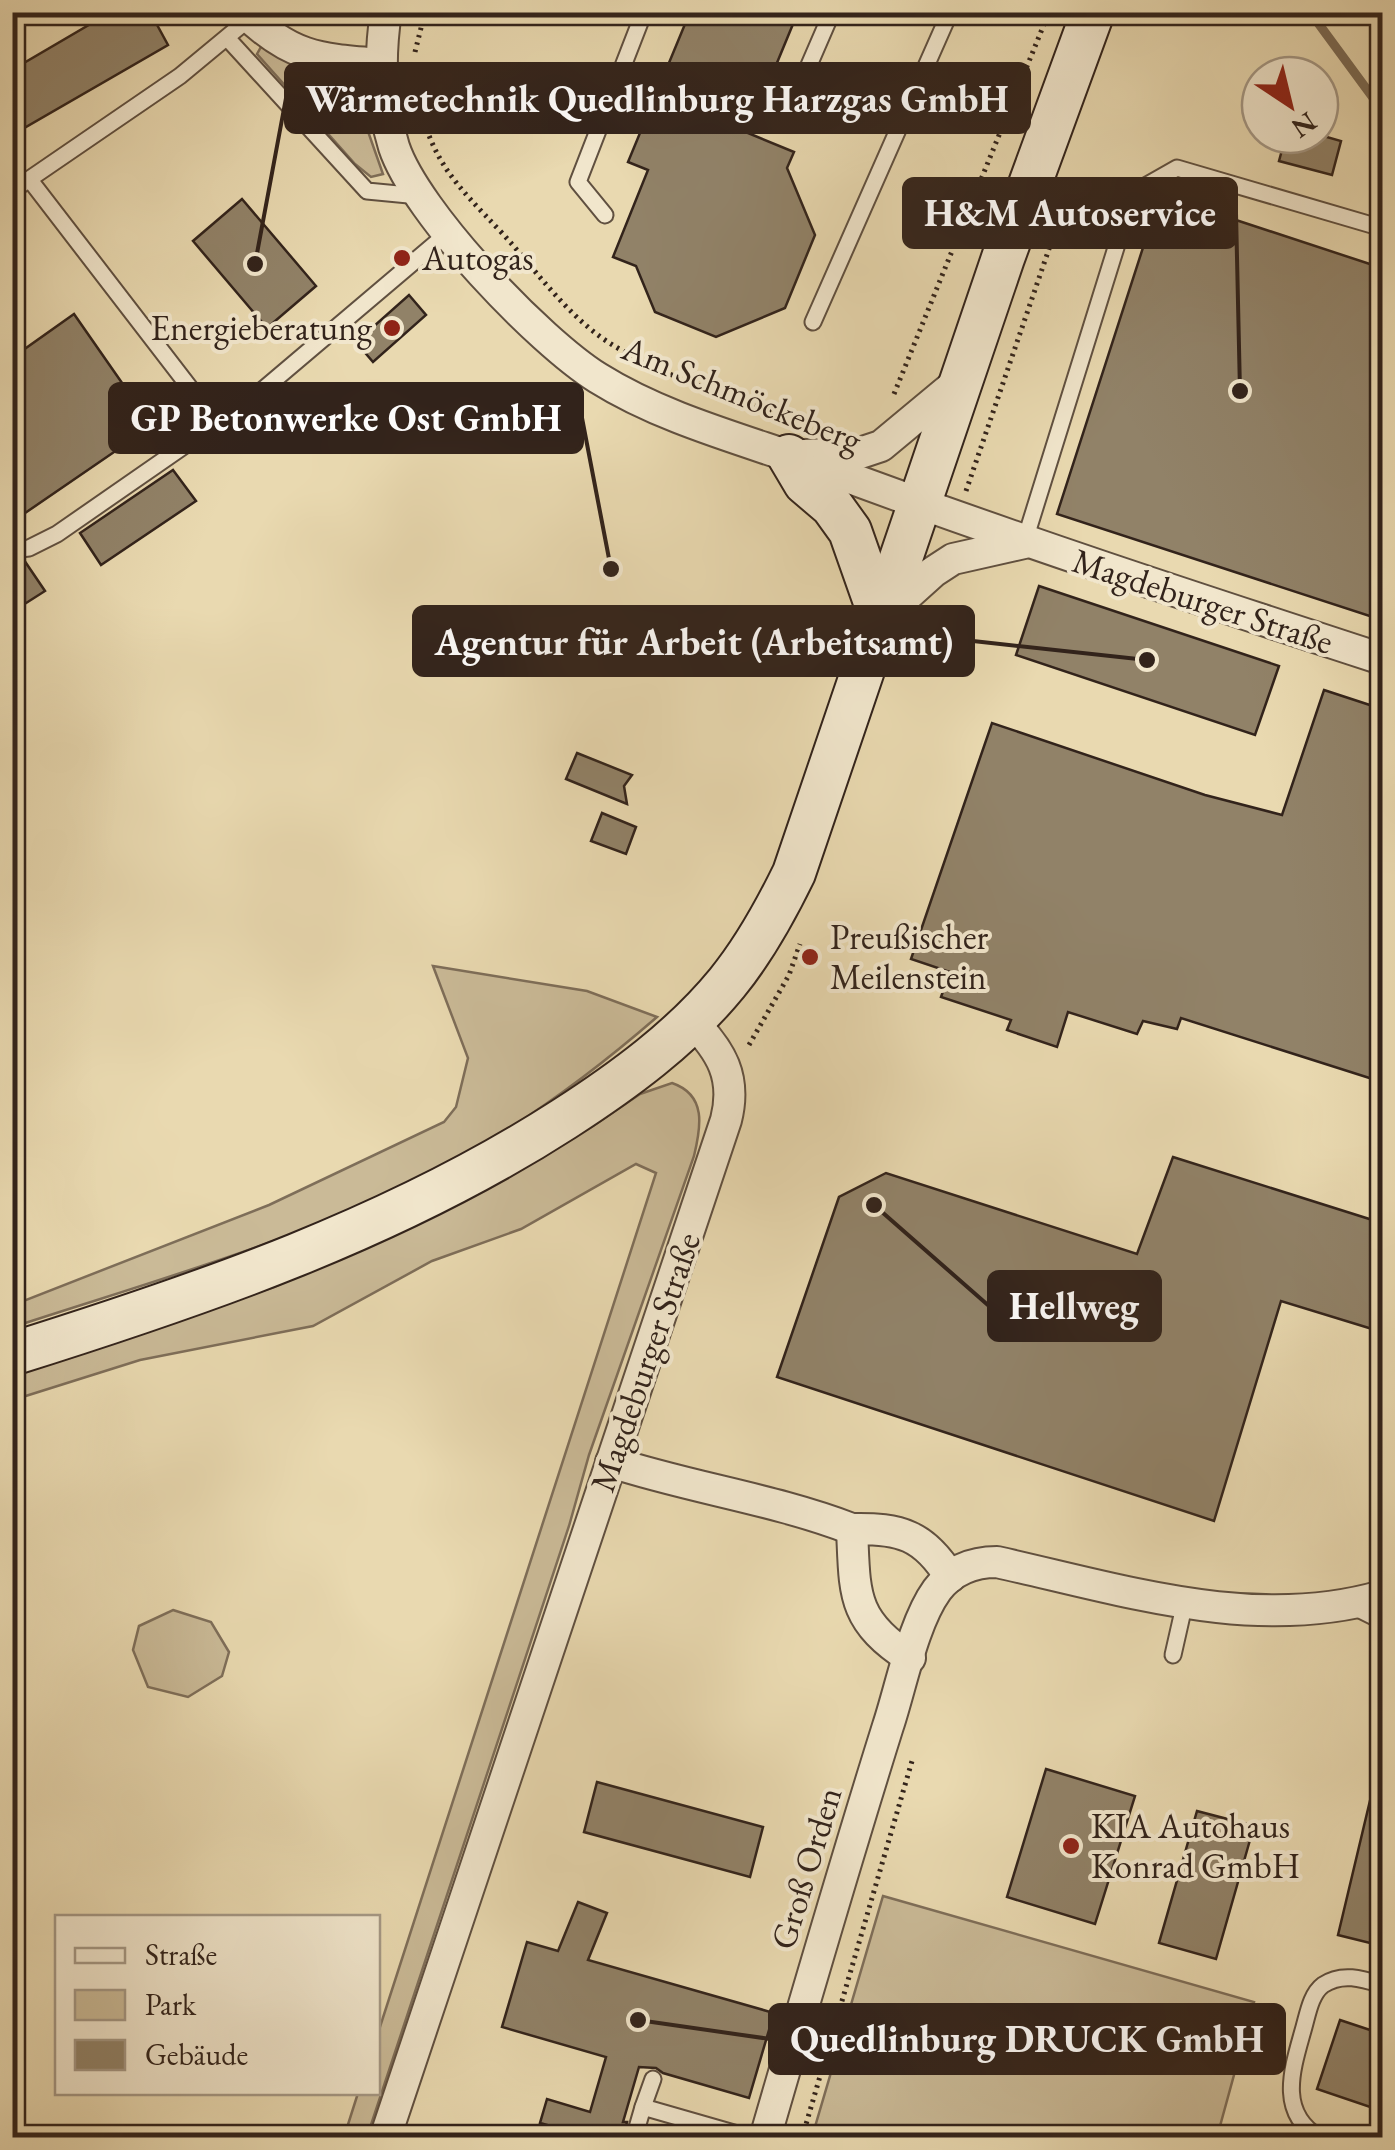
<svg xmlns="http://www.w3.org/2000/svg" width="1395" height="2150" viewBox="0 0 1395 2150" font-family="'EB Garamond',serif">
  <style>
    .green { fill: #caba97; stroke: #7e6e59; stroke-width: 2.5 }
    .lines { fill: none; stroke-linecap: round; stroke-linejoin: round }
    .stream { stroke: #7b6b56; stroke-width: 9 }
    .building { fill: #918268; stroke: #32231b; stroke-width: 2.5 }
    .lane-casing { stroke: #605040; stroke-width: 19 }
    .street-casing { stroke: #605040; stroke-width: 34 }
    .secondary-casing { stroke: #32231b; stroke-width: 46 }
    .path { stroke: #32231b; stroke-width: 5; stroke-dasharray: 2.5 5; stroke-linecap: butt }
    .lane { stroke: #f1e6cc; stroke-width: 15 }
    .street { stroke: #f1e6cc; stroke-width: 30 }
    .secondary { stroke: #f1e6cc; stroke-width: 42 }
    .poi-dot { fill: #8f2418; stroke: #f1e6cc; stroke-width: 4 }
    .labels { text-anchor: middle; stroke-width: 8; stroke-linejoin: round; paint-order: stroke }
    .poi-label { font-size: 35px; fill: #32231b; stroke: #f1e6cc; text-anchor: start }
    .street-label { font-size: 35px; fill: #32231b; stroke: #f1e6cc }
    .leader { fill: none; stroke: #32231b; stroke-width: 4 }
    .callout-dot { fill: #32231b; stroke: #f1e6cc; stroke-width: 4 }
    .callout { fill: #32231b; stroke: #32231b; stroke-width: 4 }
    .callout-label { font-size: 38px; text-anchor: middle; font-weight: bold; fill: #fff }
  </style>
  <rect width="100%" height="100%" fill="#e9d9b0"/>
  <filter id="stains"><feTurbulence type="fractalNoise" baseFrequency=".002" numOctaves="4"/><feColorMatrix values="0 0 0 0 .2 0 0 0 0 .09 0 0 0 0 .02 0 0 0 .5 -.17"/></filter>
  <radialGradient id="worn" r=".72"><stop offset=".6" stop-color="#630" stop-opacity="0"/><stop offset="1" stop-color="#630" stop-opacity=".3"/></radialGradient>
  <g class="green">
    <path d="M 261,47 L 339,85 L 357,100 L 383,174 L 371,177 L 355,164 L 257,54 Z"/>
    <path d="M 433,966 L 587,991 L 657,1017 C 597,1069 535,1116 466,1154 C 325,1234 165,1277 13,1327 L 13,1305 L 269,1205 L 444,1122 L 456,1107 L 468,1058 Z"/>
    <path d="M 672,1083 C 707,1095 701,1127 694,1156 L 589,1455 L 569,1526 L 367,2137 L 344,2137 L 358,2093 L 378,2092 L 378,2033 L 656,1173 L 636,1164 L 521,1229 L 432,1261 L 313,1326 L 140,1360 L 13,1400 L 12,1373 L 274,1287 L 458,1202 L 593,1126 L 640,1094 Z"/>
    <path d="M 173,1610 L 211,1622 L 229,1652 L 222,1676 L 188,1697 L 148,1687 L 133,1650 L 139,1626 Z"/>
    <path d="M 883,1896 L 1254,2002 L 1217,2137 L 812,2137 Z"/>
  </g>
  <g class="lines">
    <path class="stream" d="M 1310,12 L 1382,110"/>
  </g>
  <g class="building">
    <path d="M 111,12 L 150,12 L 168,45 L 12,135 L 12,70 Z"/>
    <path d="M 690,12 L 798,12 L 748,133 L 794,152 L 787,168 L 815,235 L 785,308 L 716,337 L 655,312 L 636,266 L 613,257 L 648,170 L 628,162 Z"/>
    <path d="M 1286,135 L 1320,135 L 1341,141 L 1332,175 L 1279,161 Z"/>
    <path d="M 1160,195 L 1382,268 L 1382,620 L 1057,514 Z"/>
    <path d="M 242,199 L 316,286 L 267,328 L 193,241 Z"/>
    <path d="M 409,295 L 426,315 L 373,362 L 356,342 Z"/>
    <path d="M 74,314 L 152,426 L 12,522 L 12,358 Z"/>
    <path d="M 173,470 L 196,501 L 101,565 L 80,533 Z"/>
    <path d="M 24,560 L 45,591 L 12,612 L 12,561 Z"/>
    <path d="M 1039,586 L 1279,666 L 1255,735 L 1016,655 Z"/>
    <path d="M 1324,690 L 1382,709 L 1382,1082 L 1181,1018 L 1177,1029 L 1143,1021 L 1137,1034 L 1068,1012 L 1057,1047 L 1007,1030 L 1011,1020 L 941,997 L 950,972 L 911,959 L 992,723 L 1205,795 L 1282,815 Z"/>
    <path d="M 577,753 L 632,775 L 624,786 L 627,804 L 566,779 Z"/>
    <path d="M 602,813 L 636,827 L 626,854 L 591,841 Z"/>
    <path d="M 1173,1157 L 1382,1223 L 1382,1332 L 1281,1301 L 1214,1521 L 777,1377 L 839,1197 L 886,1173 L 1137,1254 Z"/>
    <path d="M 1046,1769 L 1135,1796 L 1095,1924 L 1007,1897 Z"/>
    <path d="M 597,1782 L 763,1827 L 750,1877 L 584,1832 Z"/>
    <path d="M 1373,1788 L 1382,1790 L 1382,1946 L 1338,1935 Z"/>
    <path d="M 1197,1811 L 1254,1826 L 1216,1959 L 1159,1943 Z"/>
    <path d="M 578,1902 L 607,1913 L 588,1960 L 774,2013 L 749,2098 L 663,2073 L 656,2068 L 639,2067 L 623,2122 L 627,2122 L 623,2138 L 583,2138 L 583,2135 L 540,2123 L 547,2099 L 590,2112 L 606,2057 L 502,2027 L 527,1942 L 558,1951 Z"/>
    <path d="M 1340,2020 L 1382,2034 L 1382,2111 L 1317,2089 Z"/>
  </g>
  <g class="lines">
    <g class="lane-casing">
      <g id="lane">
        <path d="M 228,39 L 367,191 L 419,196"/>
        <path d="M 787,116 L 832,12"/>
        <path d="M 12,191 L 180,76 L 250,18"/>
        <path d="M 605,215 L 578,182 L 644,12"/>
        <path d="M 813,322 L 950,12"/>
        <path d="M 217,423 L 246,404 L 449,232"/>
        <path d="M 1024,543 L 1133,193 L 1177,168 L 1382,228"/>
        <path d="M 12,550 L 29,548 L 57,534 L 217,423 L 30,180"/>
        <path d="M 1350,1605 L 1382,1621"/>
        <path d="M 1173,1655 L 1185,1602"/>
        <path d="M 643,2107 L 653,2079"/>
        <path d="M 634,2138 L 643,2107 L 751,2138"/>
        <path d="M 1320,2138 C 1276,2112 1293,2067 1304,2027 C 1308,2013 1311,1994 1323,1985 C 1342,1972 1363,1979 1382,1985"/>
        <path d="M 1373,2138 L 1382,2127"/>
      </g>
    </g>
    <g class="street-casing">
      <g id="street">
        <path d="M 244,12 C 291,58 319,59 381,64"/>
        <path d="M 386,12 C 379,58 380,103 394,147 C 416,213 539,341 598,378 C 665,420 749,441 823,468 C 1008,537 1195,598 1382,659"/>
        <path d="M 804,455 L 860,453 L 881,446 L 958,382"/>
        <path d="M 883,617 L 933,572 L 953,559 L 1024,543"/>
        <path d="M 611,1462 C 691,1488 774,1499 852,1529"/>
        <path d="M 910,1658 C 851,1620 855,1593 852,1529 C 900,1528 924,1535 950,1577"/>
        <path d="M 385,2138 L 726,1120 C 737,1077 721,1051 692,1021"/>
        <path d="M 765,2138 C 805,2000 845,1863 888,1726 C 901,1687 913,1623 937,1590 C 952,1570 973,1562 997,1562 C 1123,1590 1255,1633 1382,1596"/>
      </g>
    </g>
    <g class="secondary-casing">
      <g id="secondary">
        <path d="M 789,456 L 805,483 L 832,506 L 850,531 L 881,619"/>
        <path d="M 12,1354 C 203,1294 395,1228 564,1119 C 623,1081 682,1038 727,983 C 754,950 775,912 794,873 L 1003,258 L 1093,12"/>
      </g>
    </g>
    <g class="path">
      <path d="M 415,52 L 425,12"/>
      <path d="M 416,93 C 433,164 454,182 502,233 C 534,268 563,310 602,338 C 659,377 727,394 791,419"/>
      <path d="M 894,394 L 1049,12"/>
      <path d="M 966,491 L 1063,208"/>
      <path d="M 914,644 L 923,622"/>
      <path d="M 749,1045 L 789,975 L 800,944"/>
      <path d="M 802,2138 L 912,1761"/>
    </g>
    <use href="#lane" class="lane"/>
    <use href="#street" class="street"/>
    <use href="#secondary" class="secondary"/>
  </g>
  <g class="poi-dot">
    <circle cx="402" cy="258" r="10"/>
    <circle cx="392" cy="328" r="10"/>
    <circle cx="810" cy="957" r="10"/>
    <circle cx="1071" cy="1846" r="10"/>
  </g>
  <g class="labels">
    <g class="poi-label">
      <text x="422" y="270">Autogas</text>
      <text x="372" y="340" text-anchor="end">Energieberatung</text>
      <text x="830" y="949">Preußischer<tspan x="830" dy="40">Meilenstein</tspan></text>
      <text x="1091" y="1838">KIA Autohaus<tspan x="1091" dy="40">Konrad GmbH</tspan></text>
    </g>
    <g class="street-label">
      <text transform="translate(742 394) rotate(22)" y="12">Am Schmöckeberg</text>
      <text transform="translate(1203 601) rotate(18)" y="12">Magdeburger Straße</text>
      <text transform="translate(645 1362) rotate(-71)" y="12">Magdeburger Straße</text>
      <text transform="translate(806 1868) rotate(-73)" y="12">Groß Orden</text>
    </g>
  </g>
  <path class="leader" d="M255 264L286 98M1240 391L1236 213M611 569L582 418M1147 660L973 641M874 1205L989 1306M638 2020L770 2039"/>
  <g class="callout-dot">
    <circle cx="255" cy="264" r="10"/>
    <circle cx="1240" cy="391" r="10"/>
    <circle cx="611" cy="569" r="10"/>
    <circle cx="1147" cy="660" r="10"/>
    <circle cx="874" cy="1205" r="10"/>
    <circle cx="638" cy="2020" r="10"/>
  </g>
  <g class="callout">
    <rect x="286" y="64" width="743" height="68" rx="10"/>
    <rect x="904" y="179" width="332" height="68" rx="10"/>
    <rect x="110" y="384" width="472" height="68" rx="10"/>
    <rect x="414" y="607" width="559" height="68" rx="10"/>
    <rect x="989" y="1272" width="171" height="68" rx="10"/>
    <rect x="770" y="2005" width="514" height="68" rx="10"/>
  </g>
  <g class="callout-label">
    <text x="657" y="112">Wärmetechnik Quedlinburg Harzgas GmbH</text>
    <text x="1070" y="226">H&amp;M Autoservice</text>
    <text x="346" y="431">GP Betonwerke Ost GmbH</text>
    <text x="694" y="655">Agentur für Arbeit (Arbeitsamt)</text>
    <text x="1074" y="1319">Hellweg</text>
    <text x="1027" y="2052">Quedlinburg DRUCK GmbH</text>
  </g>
  <rect width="1395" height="2150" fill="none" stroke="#e9d9b0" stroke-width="50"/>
  <rect x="15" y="15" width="1365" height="2120" fill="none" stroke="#32231b" stroke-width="5"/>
  <rect x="25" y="25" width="1345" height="2100" fill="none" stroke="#32231b" stroke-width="2.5"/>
  <rect x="55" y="1915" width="325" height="180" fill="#f1e6cc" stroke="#a59885" stroke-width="2.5"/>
  <rect x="75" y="1948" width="50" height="15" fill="#f1e6cc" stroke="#a59885" stroke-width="2.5"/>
  <text x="145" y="1965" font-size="30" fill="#32231b">Straße</text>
  <rect x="75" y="1990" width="50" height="30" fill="#caba97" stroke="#a59885" stroke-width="2.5"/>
  <text x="145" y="2015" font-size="30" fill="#32231b">Park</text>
  <rect x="75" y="2040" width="50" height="30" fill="#918268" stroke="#a59885" stroke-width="2.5"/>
  <text x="145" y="2065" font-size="30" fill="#32231b">Gebäude</text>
  <g transform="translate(1290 105) rotate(145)"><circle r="48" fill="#f1e6cc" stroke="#a59885" stroke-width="2.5"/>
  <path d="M0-8L18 38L0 25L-18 38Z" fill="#8f2418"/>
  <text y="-15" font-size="28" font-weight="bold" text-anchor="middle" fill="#32231b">N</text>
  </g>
  <rect width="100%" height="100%" filter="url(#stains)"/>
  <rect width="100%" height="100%" fill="url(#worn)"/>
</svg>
